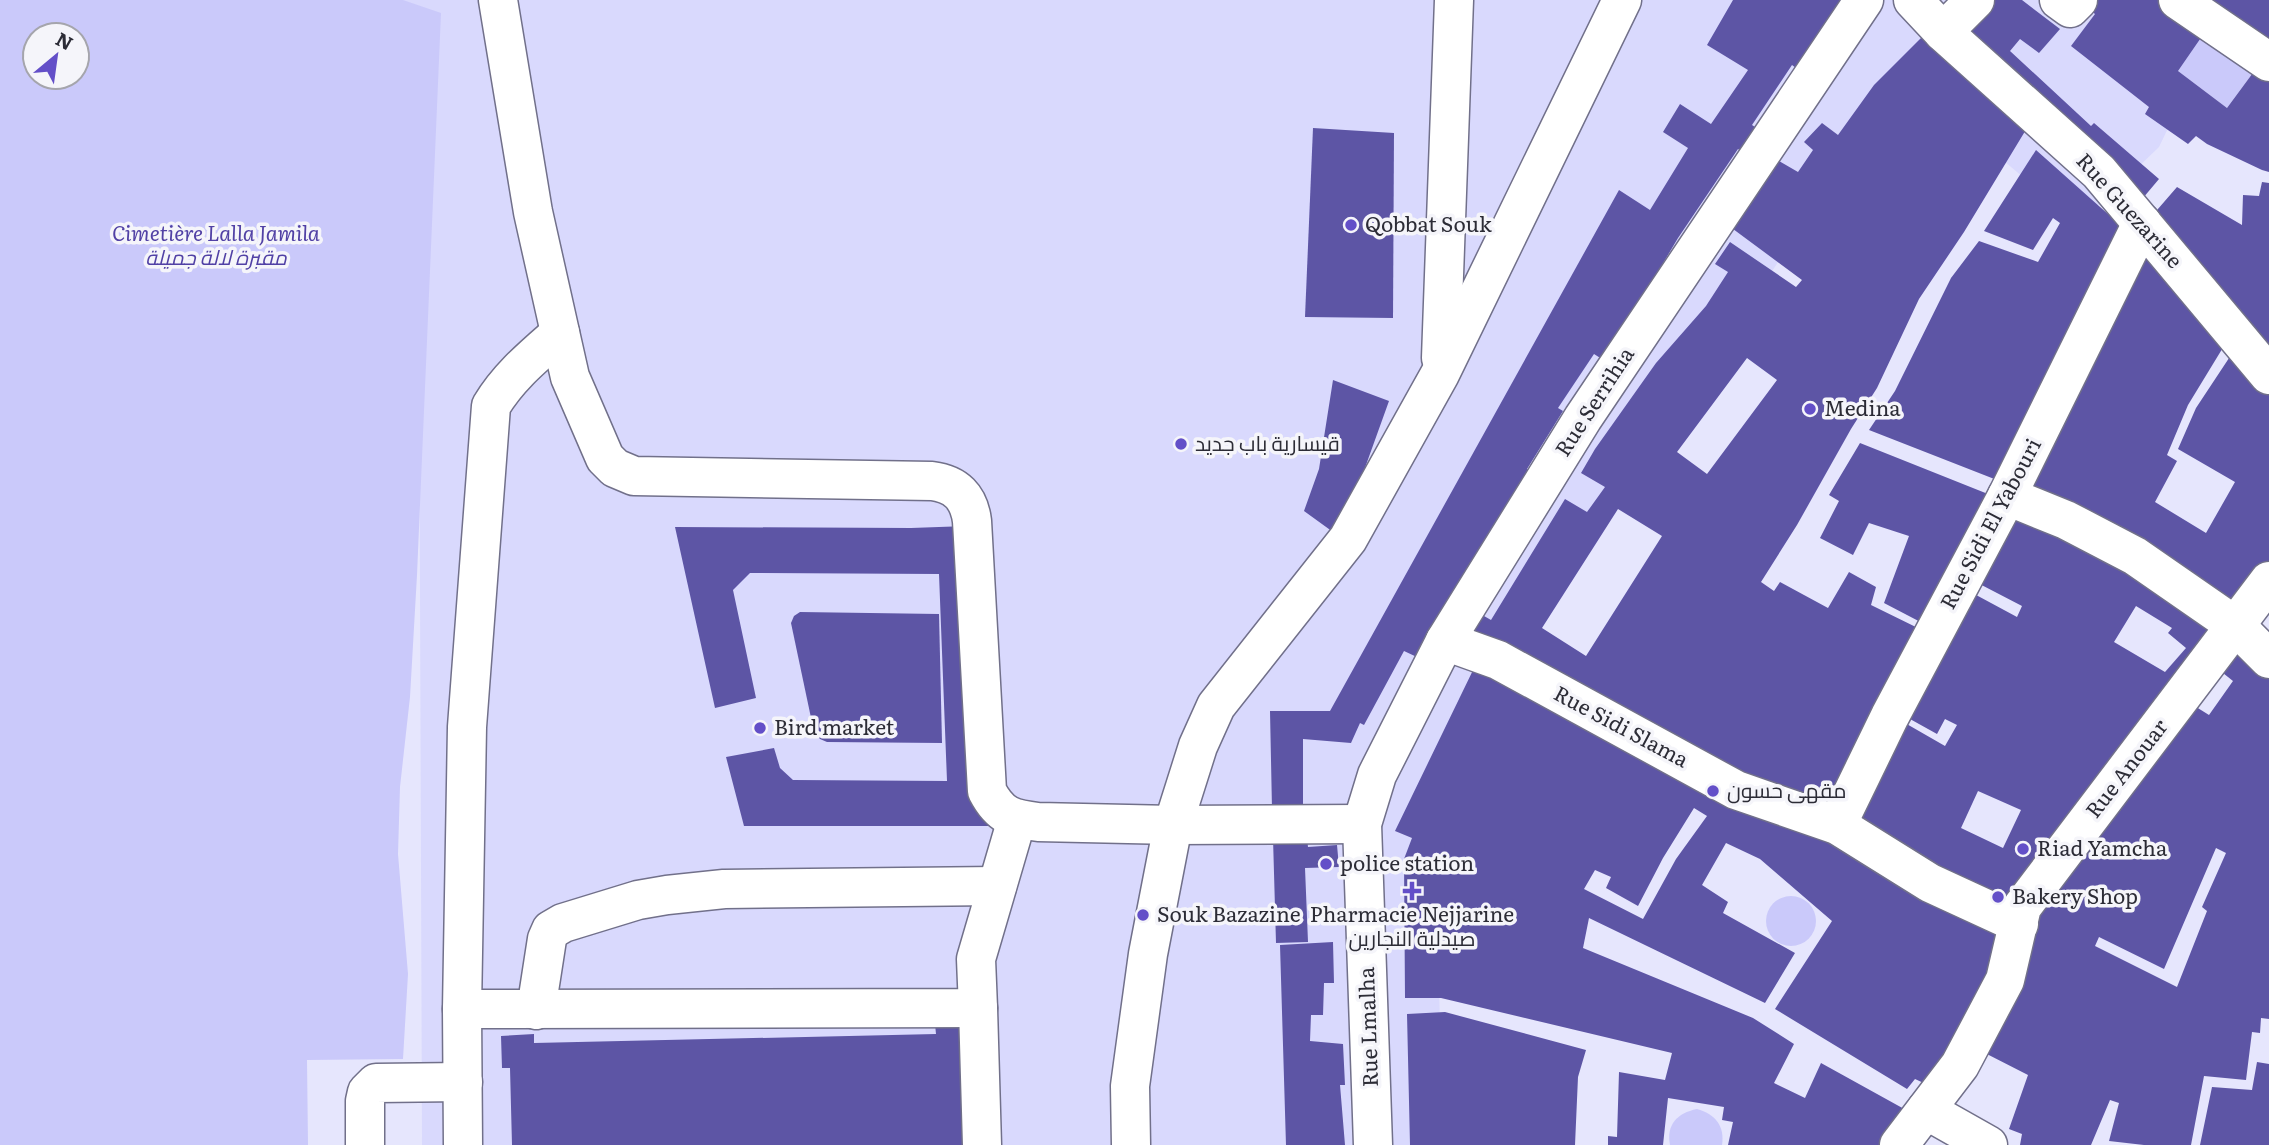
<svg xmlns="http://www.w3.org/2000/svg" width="2269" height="1145" viewBox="0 0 2269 1145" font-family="Literata,Cairo,serif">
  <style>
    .built { fill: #d9d9fd }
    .green { fill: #cac9fa; fill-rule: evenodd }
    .building { fill: #5d55a5; fill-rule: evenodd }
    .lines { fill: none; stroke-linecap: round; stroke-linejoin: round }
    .minor-casing { stroke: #71708a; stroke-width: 41 }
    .minor { stroke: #fff; stroke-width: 38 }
    .poi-dot { fill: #634fc8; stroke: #f5f5fa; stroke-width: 2.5 }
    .labels { text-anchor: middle; stroke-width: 7; stroke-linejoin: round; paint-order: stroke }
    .street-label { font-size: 21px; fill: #2c2c36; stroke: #f5f5fa }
    .poi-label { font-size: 21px; fill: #2c2c36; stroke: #f5f5fa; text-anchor: start }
    .park-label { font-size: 21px; font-style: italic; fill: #5141a5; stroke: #f5f5fa }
  </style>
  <rect width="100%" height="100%" fill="#e6e6fd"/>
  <path class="built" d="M 327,0 L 2233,0 L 2225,10 L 2159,147 L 2079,224 L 1906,79 L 1530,618 L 1435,826 L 1443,1145 L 422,1145 L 418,34 Z"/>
  <g class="green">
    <path d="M 0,0 L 403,0 L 441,13 L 417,575 L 410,697 L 400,787 L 398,854 L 408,974 L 403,1059 L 307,1060 L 308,1145 L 0,1145 ZM 35,35 L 77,35 L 77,77 L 35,77 Z"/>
    <path d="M 2207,29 L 2258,66 L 2227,108 L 2178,71 Z"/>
    <circle cx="1791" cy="921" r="25"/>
    <path d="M 1697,1109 C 1715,1114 1725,1126 1722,1145 L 1670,1145 C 1666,1125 1677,1113 1697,1109 Z"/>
  </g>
  <g class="building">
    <path d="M 1733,0 L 1845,0 L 1800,71 L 1792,65 L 1752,125 L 1764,133 L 1748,156 L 1738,149 L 1678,238 L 1605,361 L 1594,354 L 1558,408 L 1563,411 L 1527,469 L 1533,474 L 1419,658 L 1404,651 L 1364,725 L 1360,723 L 1351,743 L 1303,739 L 1303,808 L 1272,809 L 1270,711 L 1330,711 L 1619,190 L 1650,210 L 1688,148 L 1663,132 L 1680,104 L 1711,124 L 1748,70 L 1707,45 Z"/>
    <path d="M 1993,0 L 2022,0 L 2060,29 L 2039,53 L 2020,39 L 2010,51 L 2091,126 L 2094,123 L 2159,179 L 2143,198 L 1963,36 Z"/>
    <path d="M 2090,0 L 2162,0 L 2207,29 L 2178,71 L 2227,108 L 2258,66 L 2269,75 L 2269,172 L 2262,170 L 2207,144 L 2196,136 L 2188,144 L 2145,114 L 2149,107 L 2071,46 L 2095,14 L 2085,6 Z"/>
    <path d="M 2192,0 L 2269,0 L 2269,54 Z"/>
    <path d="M 1925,34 L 2027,128 L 1964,232 L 1919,299 L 1877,388 L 1851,429 L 1797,525 L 1761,582 L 1774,591 L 1780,582 L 1828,608 L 1849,572 L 1876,587 L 1871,605 L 1926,632 L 1837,808 L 1786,799 L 1465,633 L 1477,612 L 1491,620 L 1565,499 L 1587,512 L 1605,487 L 1581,473 L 1595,449 L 1656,363 L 1706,306 L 1728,272 L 1715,264 L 1730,242 L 1796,287 L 1802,280 L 1729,226 L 1779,161 L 1798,172 L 1813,150 L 1804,142 L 1822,123 L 1838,135 L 1874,85 ZM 1747,358 L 1777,380 L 1707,474 L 1677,452 ZM 1618,509 L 1662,536 L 1586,656 L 1542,628 Z"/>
    <path d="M 1313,128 L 1394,133 L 1393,318 L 1305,317 Z"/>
    <path d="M 2036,150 L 2127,231 L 2002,482 L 1869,430 L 1895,391 L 1951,278 L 1979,241 L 2038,262 L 2060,223 L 2053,218 L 2033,250 L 1984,231 Z"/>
    <path d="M 2262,182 L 2269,183 L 2269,364 L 2151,217 L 2177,187 L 2242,225 L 2243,195 L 2259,196 Z"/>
    <path d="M 2144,243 L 2227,341 L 2188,405 L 2167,455 L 2177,461 L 2155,502 L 2206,533 L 2235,482 L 2178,449 L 2196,408 L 2235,349 L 2269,394 L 2269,567 L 2237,609 L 2020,491 Z"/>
    <path d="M 1333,380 L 1389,401 L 1357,490 L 1333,532 L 1304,511 L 1319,469 Z"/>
    <path d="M 1860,443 L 1998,498 L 1930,627 L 1884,603 L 1909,536 L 1869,523 L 1853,555 L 1820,538 L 1839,501 L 1829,495 Z"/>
    <path d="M 2012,502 L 2224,627 L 2011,912 L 1847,822 L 1898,719 L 1945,746 L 1957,725 L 1945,719 L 1937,734 L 1901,714 L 1965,589 L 2017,617 L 2022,606 L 1970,579 ZM 2136,606 L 2172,628 L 2168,633 L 2186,648 L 2165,672 L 2114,642 ZM 1978,791 L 2021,810 L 2003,848 L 1961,828 Z"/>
    <path d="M 967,526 L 989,826 L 744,826 L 726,757 L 774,748 L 780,768 L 793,780 L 947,781 L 939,574 L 750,573 L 733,590 L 756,698 L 715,708 L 675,527 L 911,528 Z"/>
    <path d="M 800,612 L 939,614 L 942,743 L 827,742 L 820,739 L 814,732 L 791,623 L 794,616 Z"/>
    <path d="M 2236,644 L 2269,677 L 2269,1019 L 2261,1018 L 2260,1033 L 2252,1032 L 2246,1080 L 2204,1076 L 2191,1145 L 2144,1145 L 2109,1141 L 2119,1103 L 2110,1100 L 2091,1145 L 2020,1145 L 2022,1134 L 2009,1129 L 2028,1075 L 1979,1050 L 2033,910 L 2193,705 L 2209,715 L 2233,681 L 2218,669 ZM 2216,848 L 2226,853 L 2202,907 L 2207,911 L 2177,987 L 2095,946 L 2099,937 L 2164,969 Z"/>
    <path d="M 1476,664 L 1819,827 L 2008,926 L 1974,1015 L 1928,1085 L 1915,1079 L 1907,1089 L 1775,1009 L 1832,921 L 1760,859 L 1726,843 L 1702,885 L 1728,902 L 1723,913 L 1795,953 L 1765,1003 L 1589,918 L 1583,948 L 1753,1018 L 1794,1044 L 1774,1083 L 1805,1098 L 1821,1063 L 1906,1110 L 1886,1145 L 1728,1145 L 1733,1122 L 1722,1120 L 1724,1107 L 1668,1098 L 1663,1145 L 1608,1145 L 1608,1136 L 1617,1137 L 1619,1072 L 1665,1080 L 1672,1053 L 1441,998 L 1405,998 L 1404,859 L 1412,838 L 1395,831 ZM 1694,808 L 1707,816 L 1676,859 L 1643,919 L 1584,889 L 1595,870 L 1611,877 L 1606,888 L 1638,906 L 1663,858 Z"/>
    <path d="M 1273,838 L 1307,838 L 1308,847 L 1337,845 L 1339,867 L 1305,868 L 1308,942 L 1276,943 Z"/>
    <path d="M 1333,942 L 1334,983 L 1324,983 L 1323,1015 L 1311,1015 L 1310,1041 L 1343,1044 L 1345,1085 L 1340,1085 L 1345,1145 L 1286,1145 L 1280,945 Z"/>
    <path d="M 1445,1012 L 1586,1050 L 1578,1077 L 1575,1145 L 1410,1145 L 1407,1014 Z"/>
    <path d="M 935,1024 L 968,1024 L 963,1145 L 512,1145 L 510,1068 L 502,1068 L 501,1036 L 534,1034 L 534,1043 L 936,1034 Z"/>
    <path d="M 2257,1062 L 2269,1064 L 2269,1145 L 2200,1145 L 2212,1087 L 2252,1090 Z"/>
  </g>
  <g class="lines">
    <g class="minor-casing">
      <g id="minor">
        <path d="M 498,0 L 533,212 L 570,377 L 605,458 L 615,468 L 634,476 L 932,481 C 956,484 969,497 972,521 L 987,791 C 1000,816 1012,819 1038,822 L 1173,825 L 1362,824"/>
        <path d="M 1913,0 L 1943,32 L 2099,172 L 2269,375"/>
        <path d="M 2059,0 L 2070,8 L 2078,0"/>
        <path d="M 2178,0 L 2269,62"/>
        <path d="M 1943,32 L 1975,0"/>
        <path d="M 1441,358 L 1454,0"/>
        <path d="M 2007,496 L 2066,520 L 2135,556 L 2236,626 L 2269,659"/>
        <path d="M 1445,641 L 1498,660 L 1736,790 L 1837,825 L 1930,883 L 2019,924"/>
        <path d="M 1837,825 L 1890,716 L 2007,496 L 2142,223"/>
        <path d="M 978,1008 L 982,1145"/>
        <path d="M 462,1009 L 978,1008 L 976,959 L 1017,819"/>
        <path d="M 536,1010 L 547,939 L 551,930 L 563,923 L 638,900 L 667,895 L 724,889 L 997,886"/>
        <path d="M 1926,1110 L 1988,1145"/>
        <path d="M 365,1145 L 365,1101 L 367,1092 L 376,1083 L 463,1082"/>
        <path d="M 463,1145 L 462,1009 L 467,727 L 491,406 C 509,376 534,356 560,333"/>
        <path d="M 1131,1145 L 1130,1086 L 1148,954 L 1173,825 L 1198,746 L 1216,706 L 1348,539 L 1440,374 L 1622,0"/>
        <path d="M 1373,1145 L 1362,824 L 1377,775 L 1445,641 L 1583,418 L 1864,0"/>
        <path d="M 1899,1145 L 1960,1065 L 2005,980 L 2022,907 L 2269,581"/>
      </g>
    </g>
    <use href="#minor" class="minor"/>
  </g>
  <g class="poi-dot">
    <circle cx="1351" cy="225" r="7"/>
    <circle cx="1810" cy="409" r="7"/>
    <circle cx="1181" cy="444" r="7"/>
    <circle cx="760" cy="728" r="7"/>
    <circle cx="1713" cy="791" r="7"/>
    <circle cx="2023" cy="849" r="7"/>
    <circle cx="1326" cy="864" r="7"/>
    <path d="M1408.5 880.5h7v7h7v7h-7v7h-7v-7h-7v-7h7z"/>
    <circle cx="1998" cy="897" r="7"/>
    <circle cx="1143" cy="915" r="7"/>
  </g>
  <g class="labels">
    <g class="street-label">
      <text transform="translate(2129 211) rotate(48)" y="7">Rue Guezarine</text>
      <text transform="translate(1595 402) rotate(-57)" y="7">Rue Serrihia</text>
      <text transform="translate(1991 524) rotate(-62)" y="7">Rue Sidi El Yabouri</text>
      <text transform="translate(1621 727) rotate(28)" y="7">Rue Sidi Slama</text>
      <text transform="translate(2127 769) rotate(-52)" y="7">Rue Anouar</text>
      <text transform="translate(1369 1027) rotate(-92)" y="7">Rue Lmalha</text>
    </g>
    <g class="poi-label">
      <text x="1365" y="232">Qobbat Souk</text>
      <text x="1824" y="416">Medina</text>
      <text x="1195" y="451">قيسارية باب جديد</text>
      <text x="774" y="735">Bird market</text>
      <text x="1727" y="798">مقهى حسون</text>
      <text x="2037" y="856">Riad Yamcha</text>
      <text x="1340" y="871">police station</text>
      <text x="2012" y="904">Bakery Shop</text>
      <text x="1157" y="922">Souk Bazazine</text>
      <text x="1412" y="922" text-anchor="middle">Pharmacie Nejjarine<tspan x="1412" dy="24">صيدلية النجارين</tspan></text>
    </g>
    <g class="park-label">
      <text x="216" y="241">Cimetière Lalla Jamila<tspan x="216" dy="24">مقبرة لالة جميلة</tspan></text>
    </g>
  </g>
  <g transform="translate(56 56) rotate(29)"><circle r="33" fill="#f5f5fa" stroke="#a5a5ac" stroke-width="2"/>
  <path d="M0-5L12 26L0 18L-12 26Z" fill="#634fc8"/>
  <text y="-10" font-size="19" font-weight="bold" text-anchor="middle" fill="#2c2c36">N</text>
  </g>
</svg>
